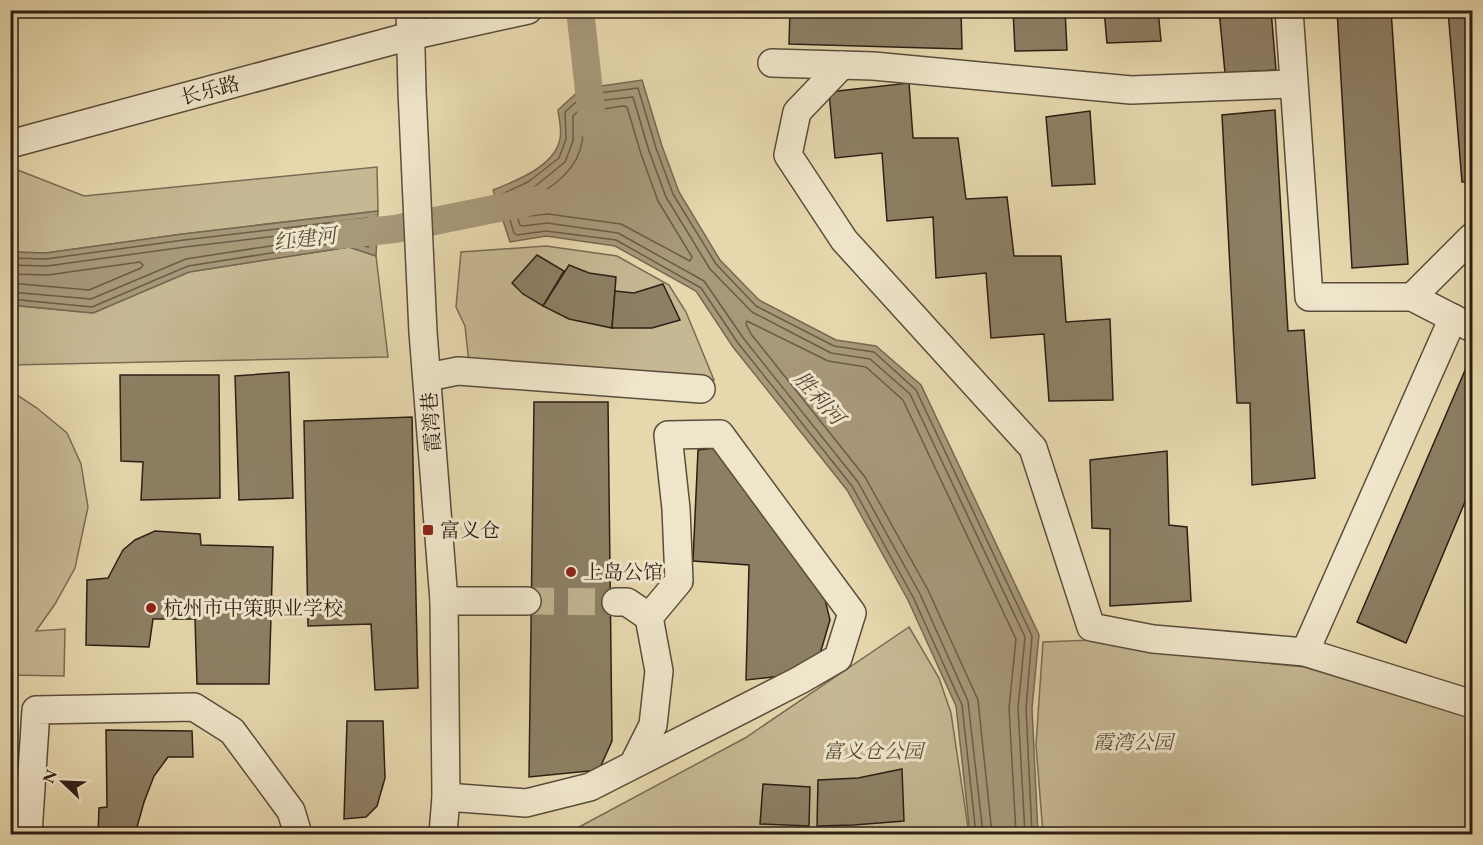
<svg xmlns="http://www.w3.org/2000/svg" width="1483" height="845" viewBox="0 0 1483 845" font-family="'EB Garamond','Noto Serif SC',serif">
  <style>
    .green { fill: #c6b893; stroke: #796c54; stroke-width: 1.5 }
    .water { fill: #a79879; stroke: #766851; stroke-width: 1.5 }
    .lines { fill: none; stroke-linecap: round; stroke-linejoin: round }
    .shore { stroke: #6a5c47; stroke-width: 1.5 }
    .canal { stroke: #a79879; stroke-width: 28 }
    .building { fill: #8d7f64; stroke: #2c1f15; stroke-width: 1.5 }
    .minor-tunnel { stroke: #c1b28f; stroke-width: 27; stroke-dasharray: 27 14; stroke-linecap: butt }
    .minor-casing { stroke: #5a4d3b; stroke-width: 30 }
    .minor { stroke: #efe5ca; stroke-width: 27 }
    .poi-dot { fill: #8f2418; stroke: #efe5ca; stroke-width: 2 }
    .labels { text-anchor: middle; stroke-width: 6; stroke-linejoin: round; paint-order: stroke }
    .street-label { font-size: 20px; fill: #2c1f15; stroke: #efe5ca }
    .poi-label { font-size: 20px; fill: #2c1f15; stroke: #efe5ca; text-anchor: start }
    .park-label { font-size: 20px; font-style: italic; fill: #5a4d3b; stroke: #efe5ca }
    .water-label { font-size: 21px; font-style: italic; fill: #574938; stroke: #efe5ca }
  </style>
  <rect width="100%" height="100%" fill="#e6d7ad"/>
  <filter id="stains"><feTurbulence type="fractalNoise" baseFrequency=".00333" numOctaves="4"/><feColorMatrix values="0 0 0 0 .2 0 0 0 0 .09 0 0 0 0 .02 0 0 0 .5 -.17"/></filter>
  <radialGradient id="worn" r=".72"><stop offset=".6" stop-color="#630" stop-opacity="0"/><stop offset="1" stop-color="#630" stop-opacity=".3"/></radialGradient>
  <g class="green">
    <path d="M 10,167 L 84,196 L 377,167 L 378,211 L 183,234 L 46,253 L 11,252 Z"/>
    <path d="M 546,246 L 617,256 L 669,285 L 686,312 L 714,380 L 469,363 L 465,326 L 456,307 L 461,252 Z"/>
    <path d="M 349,247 L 376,256 L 388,357 L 11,365 L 10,305 L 93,313 L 189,272 Z"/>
    <path d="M 11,395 L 17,395 L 37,408 L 67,433 L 81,464 L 88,507 L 75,568 L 55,604 L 36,631 L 65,629 L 64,676 L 11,675 Z"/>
    <path d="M 909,627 L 939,678 L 951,713 L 969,834 L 566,834 L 745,738 Z"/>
    <path d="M 1092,640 L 1153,651 L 1304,667 L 1472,718 L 1472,834 L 1043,834 L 1036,745 L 1043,642 Z"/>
  </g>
  <g class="water">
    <path d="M 642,80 L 662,146 L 679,192 L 720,260 L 759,300 L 836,340 L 876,346 L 921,385 L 1039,635 L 1032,708 L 1038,834 L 970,834 L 956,706 L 908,600 L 847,490 L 733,347 L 696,291 L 615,246 L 546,236 L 510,242 L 493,190 C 516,181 555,166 560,139 C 562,130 559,119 558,110 L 581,89 Z"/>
    <path d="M 378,211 L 376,256 L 349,247 L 189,272 L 93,313 L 11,305 L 11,252 L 46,253 L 183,234 Z"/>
  </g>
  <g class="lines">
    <g class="shore">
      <path d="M 623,106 L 627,107 L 641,154 L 658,201 L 692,257 L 690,261 L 621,224 L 548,214 L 529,216 L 526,215 L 523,202 C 548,191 577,172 582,142 C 584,135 581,126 582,118 L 591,111 Z"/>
      <path d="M 10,258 L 46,259 L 184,240 L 368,218 L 371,220 L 370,244 L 368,247 L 348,241 L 188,266 L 92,307 L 10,299"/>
      <path d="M 10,265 L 47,266 L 185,247 L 360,226 L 363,229 L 363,235 L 361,237 L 347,234 L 186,259 L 91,299 L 10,292"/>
      <path d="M 10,274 L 48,275 L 140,262 L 143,265 L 141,268 L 89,290 L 10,283"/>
      <path d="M 976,834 L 962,705 L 913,597 L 852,486 L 738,343 L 701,288 L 616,240 L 546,231 L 517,235 L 514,233 L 502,194 L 528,182 L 559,158 L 566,139 L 565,112 L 584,95 L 638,88 L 656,148 L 673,194 L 716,264 L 756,306 L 834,346 L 874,352 L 916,390 L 1032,636 L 1026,708 L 1032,834"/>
      <path d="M 983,834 L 968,701 L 920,594 L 858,482 L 744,339 L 704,281 L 618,233 L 547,223 L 523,226 L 520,225 L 511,198 L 533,188 L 565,162 L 573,141 L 573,116 L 587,102 L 633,97 L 649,151 L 666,197 L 710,269 L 752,312 L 831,353 L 870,359 L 910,394 L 1025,637 L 1018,708 L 1025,834"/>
      <path d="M 992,834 L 978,700 L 928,590 L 865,477 L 751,334 L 746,324 L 747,321 L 828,361 L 866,367 L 903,400 L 1016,639 L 1009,708 L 1016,834"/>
    </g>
    <g class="canal">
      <path d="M 580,10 L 593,127"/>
      <path d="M 338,235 L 395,229 L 538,200"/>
    </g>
  </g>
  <g class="building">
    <path d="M 790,10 L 961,10 L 962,49 L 789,44 Z"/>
    <path d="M 1013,10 L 1065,10 L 1067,50 L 1015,51 Z"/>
    <path d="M 1104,10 L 1158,10 L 1161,41 L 1107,43 Z"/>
    <path d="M 1219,10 L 1271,10 L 1276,70 L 1225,73 Z"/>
    <path d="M 1337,10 L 1391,10 L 1408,264 L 1352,268 Z"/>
    <path d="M 1448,10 L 1472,10 L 1472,181 L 1462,182 Z"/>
    <path d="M 909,83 L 913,138 L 958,138 L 966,199 L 1007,197 L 1014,256 L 1061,256 L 1066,322 L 1110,319 L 1113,400 L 1049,401 L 1044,334 L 991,338 L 986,273 L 936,278 L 933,217 L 887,221 L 882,153 L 835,158 L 829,92 Z"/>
    <path d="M 1275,110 L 1288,331 L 1304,330 L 1315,478 L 1252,485 L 1250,403 L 1237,403 L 1222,115 Z"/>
    <path d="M 1090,111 L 1095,184 L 1052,186 L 1046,117 Z"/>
    <path d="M 537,255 L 564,271 L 543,306 L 523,294 L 512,283 Z"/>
    <path d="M 569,265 L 589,273 L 616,277 L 612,328 L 569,319 L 543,306 Z"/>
    <path d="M 663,284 L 680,320 L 652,328 L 612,328 L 615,291 L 634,293 Z"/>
    <path d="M 1472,354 L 1472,485 L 1406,643 L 1357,622 Z"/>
    <path d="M 289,372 L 293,498 L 239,500 L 235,376 Z"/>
    <path d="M 120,375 L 219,375 L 220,498 L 141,500 L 143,462 L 121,461 Z"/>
    <path d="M 534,402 L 608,402 L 612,741 L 599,770 L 529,777 Z"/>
    <path d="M 412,417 L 418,688 L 375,690 L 371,624 L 308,626 L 304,421 Z"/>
    <path d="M 714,448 L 823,591 L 830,620 L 820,654 L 782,676 L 746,680 L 749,565 L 693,561 L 698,450 Z"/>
    <path d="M 1167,451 L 1169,525 L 1187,527 L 1191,601 L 1110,606 L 1110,529 L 1092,528 L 1090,460 Z"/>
    <path d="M 155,531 L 200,534 L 201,545 L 273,547 L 269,684 L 197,684 L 195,619 L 153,619 L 149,647 L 86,645 L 87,580 L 108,578 L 123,550 L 135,540 Z"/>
    <path d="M 347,721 L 383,721 L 385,778 L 377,806 L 366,817 L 344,819 Z"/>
    <path d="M 106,730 L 192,731 L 193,757 L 168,757 L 154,776 L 144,802 L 135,834 L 98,834 L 99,808 L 107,807 Z"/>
    <path d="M 902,769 L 904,821 L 854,825 L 817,826 L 818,780 L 858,778 Z"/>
    <path d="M 763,784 L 810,787 L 809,826 L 760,824 Z"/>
    <path d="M 613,829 L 763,834 L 613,834 Z"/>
    <path d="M 903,829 L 904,834 L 865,834 L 865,833 Z"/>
  </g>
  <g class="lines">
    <path class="minor-tunnel" d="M 527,601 L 616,602"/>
    <g class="minor-casing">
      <g id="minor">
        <path d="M 410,10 L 412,91 L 423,332 L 444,601 L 446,797 L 443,834"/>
        <path d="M 1289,10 L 1309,297 L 1412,297 L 1472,328"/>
        <path d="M 772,63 L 873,66 L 1131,90 L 1293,84"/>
        <path d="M 842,65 L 797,112 L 788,155 L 844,240 L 1033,448 L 1091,627 L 1153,639 L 1305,652 L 1472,704"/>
        <path d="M 10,144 L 410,36 L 528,10"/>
        <path d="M 1412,297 L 1472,237"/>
        <path d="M 428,377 L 458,371 L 701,389"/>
        <path d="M 444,601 L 527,601"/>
        <path d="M 616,602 L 627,602 L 649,617"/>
        <path d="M 1305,652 L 1453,318"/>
        <path d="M 446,797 L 526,803 L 590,787 L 800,680 L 838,658 L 852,613 L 720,434 L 668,435 L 676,509 L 679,581 L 649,617 L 659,671 L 653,725 L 633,765"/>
        <path d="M 28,834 L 36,710 L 194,707 L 232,731 L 291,811 L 298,834"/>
      </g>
    </g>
    <use href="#minor" class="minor"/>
  </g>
  <g class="poi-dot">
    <rect x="422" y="524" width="12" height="12" rx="3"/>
    <circle cx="571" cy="572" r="6"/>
    <circle cx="151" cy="608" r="6"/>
  </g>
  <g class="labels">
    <g class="street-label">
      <text transform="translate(210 90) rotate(-15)" y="7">长乐路</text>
      <text transform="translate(431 422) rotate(-94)" y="7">霞湾巷</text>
    </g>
    <g class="poi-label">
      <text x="440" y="537">富义仓</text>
      <text x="583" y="579">上岛公馆</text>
      <text x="163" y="615">杭州市中策职业学校</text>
    </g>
    <g class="park-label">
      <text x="1133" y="749">霞湾公园</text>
      <text x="873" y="758">富义仓公园</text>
    </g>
    <g class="water-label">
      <text transform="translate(305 239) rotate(-7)" y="7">红建河</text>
      <text transform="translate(819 398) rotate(48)" y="7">胜利河</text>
    </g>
  </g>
  <rect width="1483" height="845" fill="none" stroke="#e6d7ad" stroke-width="36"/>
  <rect x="12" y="12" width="1459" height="821" fill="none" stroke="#2c1f15" stroke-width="3"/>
  <rect x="18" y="18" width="1447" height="809" fill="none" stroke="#2c1f15" stroke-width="1.5"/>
  <g transform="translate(63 782) rotate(293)" stroke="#efe5ca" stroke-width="4.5" paint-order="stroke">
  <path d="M0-4.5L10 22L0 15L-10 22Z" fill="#2c1f15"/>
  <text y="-9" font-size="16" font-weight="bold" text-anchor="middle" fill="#2c1f15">N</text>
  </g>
  <rect width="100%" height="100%" filter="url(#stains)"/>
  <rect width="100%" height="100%" fill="url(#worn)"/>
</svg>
